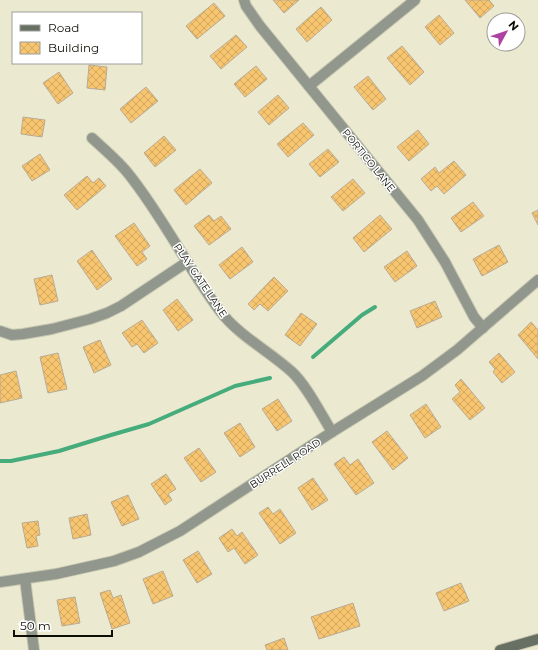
<svg xmlns="http://www.w3.org/2000/svg" width="538" height="650" viewBox="0 0 538 650" font-family="Montserrat,sans-serif">
  <style>
    .lines { fill: none; stroke-linecap: round; stroke-linejoin: round }
    .stream { stroke: #46ac7c; stroke-width: 4 }
    .building { fill: url(#building-cross-hatch); stroke: #b8ab96 }
    .street-casing { stroke: #c7c7b0; stroke-width: 12 }
    .secondary-casing { stroke: #c7c7b0; stroke-width: 12 }
    .street { stroke: #91978d; stroke-width: 10 }
    .secondary { stroke: #677062; stroke-width: 10 }
    .labels { text-anchor: middle; stroke-width: 3; stroke-linejoin: round; paint-order: stroke }
    .street-label { font-size: 10px; fill: #0d0d05; stroke: #fff }
  </style>
  <defs>
    <pattern id="building-cross-hatch" width="8" height="8" patternUnits="userSpaceOnUse"><rect width="8" height="8" fill="#f7c56f"/><path d="M0 0l8 8M0 8l8-8" fill="none" stroke="#d3a85f"/></pattern>
  </defs>
  <rect width="100%" height="100%" fill="#ebead1"/>
  <g class="lines">
    <g class="stream">
      <path d="M 313,357 L 362,315 L 375,307"/>
      <path d="M 0,461 L 11,461 L 59,451 L 111,435 L 149,424 L 235,386 L 270,378"/>
    </g>
  </g>
  <g class="building">
    <path d="M 273,0 L 299,0 L 284,13 Z"/>
    <path d="M 465,0 L 489,0 L 494,6 L 480,18 Z"/>
    <path d="M 214,3 L 225,16 L 197,39 L 186,26 Z"/>
    <path d="M 321,7 L 332,20 L 307,42 L 296,29 Z"/>
    <path d="M 439,15 L 454,33 L 440,45 L 425,27 Z"/>
    <path d="M 236,35 L 247,47 L 221,69 L 210,56 Z"/>
    <path d="M 402,46 L 424,72 L 410,85 L 387,58 Z"/>
    <path d="M 89,65 L 107,67 L 105,90 L 87,88 Z"/>
    <path d="M 256,66 L 267,79 L 245,97 L 234,84 Z"/>
    <path d="M 59,72 L 73,93 L 58,104 L 43,83 Z"/>
    <path d="M 368,76 L 386,99 L 373,110 L 354,87 Z"/>
    <path d="M 146,87 L 158,101 L 131,123 L 120,109 Z"/>
    <path d="M 278,95 L 289,108 L 269,125 L 258,112 Z"/>
    <path d="M 23,117 L 45,120 L 42,137 L 21,134 Z"/>
    <path d="M 303,123 L 314,135 L 288,157 L 277,144 Z"/>
    <path d="M 418,130 L 429,144 L 409,161 L 397,147 Z"/>
    <path d="M 164,136 L 176,150 L 155,167 L 144,153 Z"/>
    <path d="M 328,149 L 339,162 L 320,177 L 309,164 Z"/>
    <path d="M 40,154 L 50,170 L 32,181 L 22,166 Z"/>
    <path d="M 454,161 L 466,175 L 444,194 L 437,186 L 431,191 L 421,179 L 435,167 L 439,173 Z"/>
    <path d="M 200,169 L 212,183 L 186,205 L 174,190 Z"/>
    <path d="M 87,176 L 93,183 L 99,178 L 106,186 L 77,210 L 64,195 Z"/>
    <path d="M 353,179 L 365,193 L 343,211 L 331,197 Z"/>
    <path d="M 473,202 L 484,216 L 461,232 L 451,218 Z"/>
    <path d="M 538,210 L 538,225 L 532,213 Z"/>
    <path d="M 209,215 L 214,221 L 221,216 L 231,229 L 209,245 L 194,226 Z"/>
    <path d="M 380,215 L 392,229 L 364,252 L 353,238 Z"/>
    <path d="M 134,223 L 150,246 L 142,252 L 147,259 L 137,266 L 115,236 Z"/>
    <path d="M 499,245 L 508,262 L 482,276 L 473,259 Z"/>
    <path d="M 242,247 L 253,262 L 230,279 L 219,265 Z"/>
    <path d="M 92,250 L 112,279 L 97,290 L 77,261 Z"/>
    <path d="M 407,251 L 417,266 L 395,282 L 384,267 Z"/>
    <path d="M 52,275 L 58,301 L 40,305 L 34,279 Z"/>
    <path d="M 274,277 L 288,291 L 268,311 L 260,304 L 254,310 L 248,304 Z"/>
    <path d="M 177,299 L 193,320 L 178,331 L 163,310 Z"/>
    <path d="M 435,301 L 442,317 L 417,328 L 410,311 Z"/>
    <path d="M 301,313 L 317,324 L 300,346 L 285,335 Z"/>
    <path d="M 142,320 L 158,343 L 144,353 L 137,344 L 132,347 L 122,333 Z"/>
    <path d="M 531,322 L 538,330 L 538,359 L 518,335 Z"/>
    <path d="M 100,340 L 111,365 L 94,373 L 83,347 Z"/>
    <path d="M 58,353 L 67,389 L 48,393 L 40,357 Z"/>
    <path d="M 499,353 L 515,372 L 502,383 L 493,372 L 495,369 L 489,362 Z"/>
    <path d="M 16,371 L 22,398 L 0,403 L 0,375 Z"/>
    <path d="M 461,379 L 485,408 L 470,420 L 452,399 L 460,392 L 455,385 Z"/>
    <path d="M 278,399 L 292,421 L 277,431 L 262,409 Z"/>
    <path d="M 426,404 L 441,427 L 425,438 L 410,415 Z"/>
    <path d="M 240,423 L 255,447 L 240,457 L 224,433 Z"/>
    <path d="M 387,431 L 408,458 L 393,470 L 372,442 Z"/>
    <path d="M 199,448 L 216,472 L 201,482 L 184,458 Z"/>
    <path d="M 344,457 L 350,465 L 358,459 L 374,483 L 356,495 L 334,464 Z"/>
    <path d="M 166,474 L 176,489 L 168,494 L 172,500 L 165,505 L 151,484 Z"/>
    <path d="M 313,478 L 328,500 L 312,510 L 298,488 Z"/>
    <path d="M 128,495 L 139,519 L 122,526 L 111,502 Z"/>
    <path d="M 268,507 L 273,514 L 280,509 L 296,533 L 280,544 L 259,513 Z"/>
    <path d="M 87,514 L 91,535 L 73,539 L 69,518 Z"/>
    <path d="M 38,521 L 40,535 L 36,536 L 38,546 L 27,548 L 22,523 Z"/>
    <path d="M 232,529 L 237,536 L 242,532 L 258,555 L 245,564 L 234,548 L 228,552 L 219,538 Z"/>
    <path d="M 198,551 L 212,574 L 197,583 L 183,560 Z"/>
    <path d="M 163,571 L 173,596 L 153,604 L 143,579 Z"/>
    <path d="M 461,583 L 469,601 L 444,611 L 436,593 Z"/>
    <path d="M 110,590 L 113,598 L 121,595 L 130,623 L 112,629 L 100,593 Z"/>
    <path d="M 75,597 L 80,623 L 62,626 L 57,600 Z"/>
    <path d="M 353,603 L 360,626 L 319,639 L 311,617 Z"/>
    <path d="M 284,638 L 288,650 L 267,650 L 265,645 Z"/>
  </g>
  <g class="lines">
    <g class="street-casing">
      <g id="street">
        <path d="M 244,0 L 246,6 L 260,26 L 418,220 L 445,262 L 474,317 L 483,328"/>
        <path d="M 309,86 L 415,0"/>
        <path d="M 92,138 C 104,149 117,160 127,172 C 162,215 187,267 220,311 C 239,336 269,351 292,372 C 307,386 321,414 332,432"/>
        <path d="M 0,331 L 12,335 L 23,334 L 52,329 L 90,319 L 107,313 L 121,306 L 187,262"/>
        <path d="M 25,579 L 34,650"/>
        <path d="M 0,582 L 56,574 L 114,561 L 139,552 L 180,531 L 332,432 L 422,376 L 457,350 L 538,280"/>
      </g>
    </g>
    <g class="secondary-casing">
      <path id="secondary" d="M 500,650 L 538,639"/>
    </g>
    <use href="#street" class="street"/>
    <use href="#secondary" class="secondary"/>
  </g>
  <g class="labels">
    <g class="street-label">
      <text transform="translate(369 160) rotate(51)" y="4">PORTICO LANE</text>
      <text transform="translate(201 280) rotate(56)" y="4">PLAY GATE LANE</text>
      <text transform="translate(285 463) rotate(-33)" y="4">BURRELL ROAD</text>
    </g>
  </g>
  <rect x="12" y="12" width="130" height="52" fill="#ffffff" stroke="#9e9e9b"/>
  <rect x="20" y="25" width="20" height="6" fill="#677062" stroke="#9e9e9b"/>
  <text x="48" y="32" font-size="12" fill="#0d0d05">Road</text>
  <rect x="20" y="42" width="20" height="12" fill="url(#building-cross-hatch)" stroke="#9e9e9b"/>
  <text x="48" y="52" font-size="12" fill="#0d0d05">Building</text>
  <g transform="translate(506 32) rotate(50)"><circle r="19" fill="#ffffff" stroke="#9e9e9b"/>
  <path d="M0-3L7 15L0 10L-7 15Z" fill="#ad42a2"/>
  <text y="-6" font-size="11" font-weight="bold" text-anchor="middle" fill="#0d0d05">N</text>
  </g>
  <path d="M14 630v6h98v-6" fill="none" stroke="#0d0d05" stroke-width="2"/>
  <text x="20" y="630" font-size="12" fill="#0d0d05" stroke="#ffffff" stroke-width="3" paint-order="stroke">50 m</text>
</svg>
